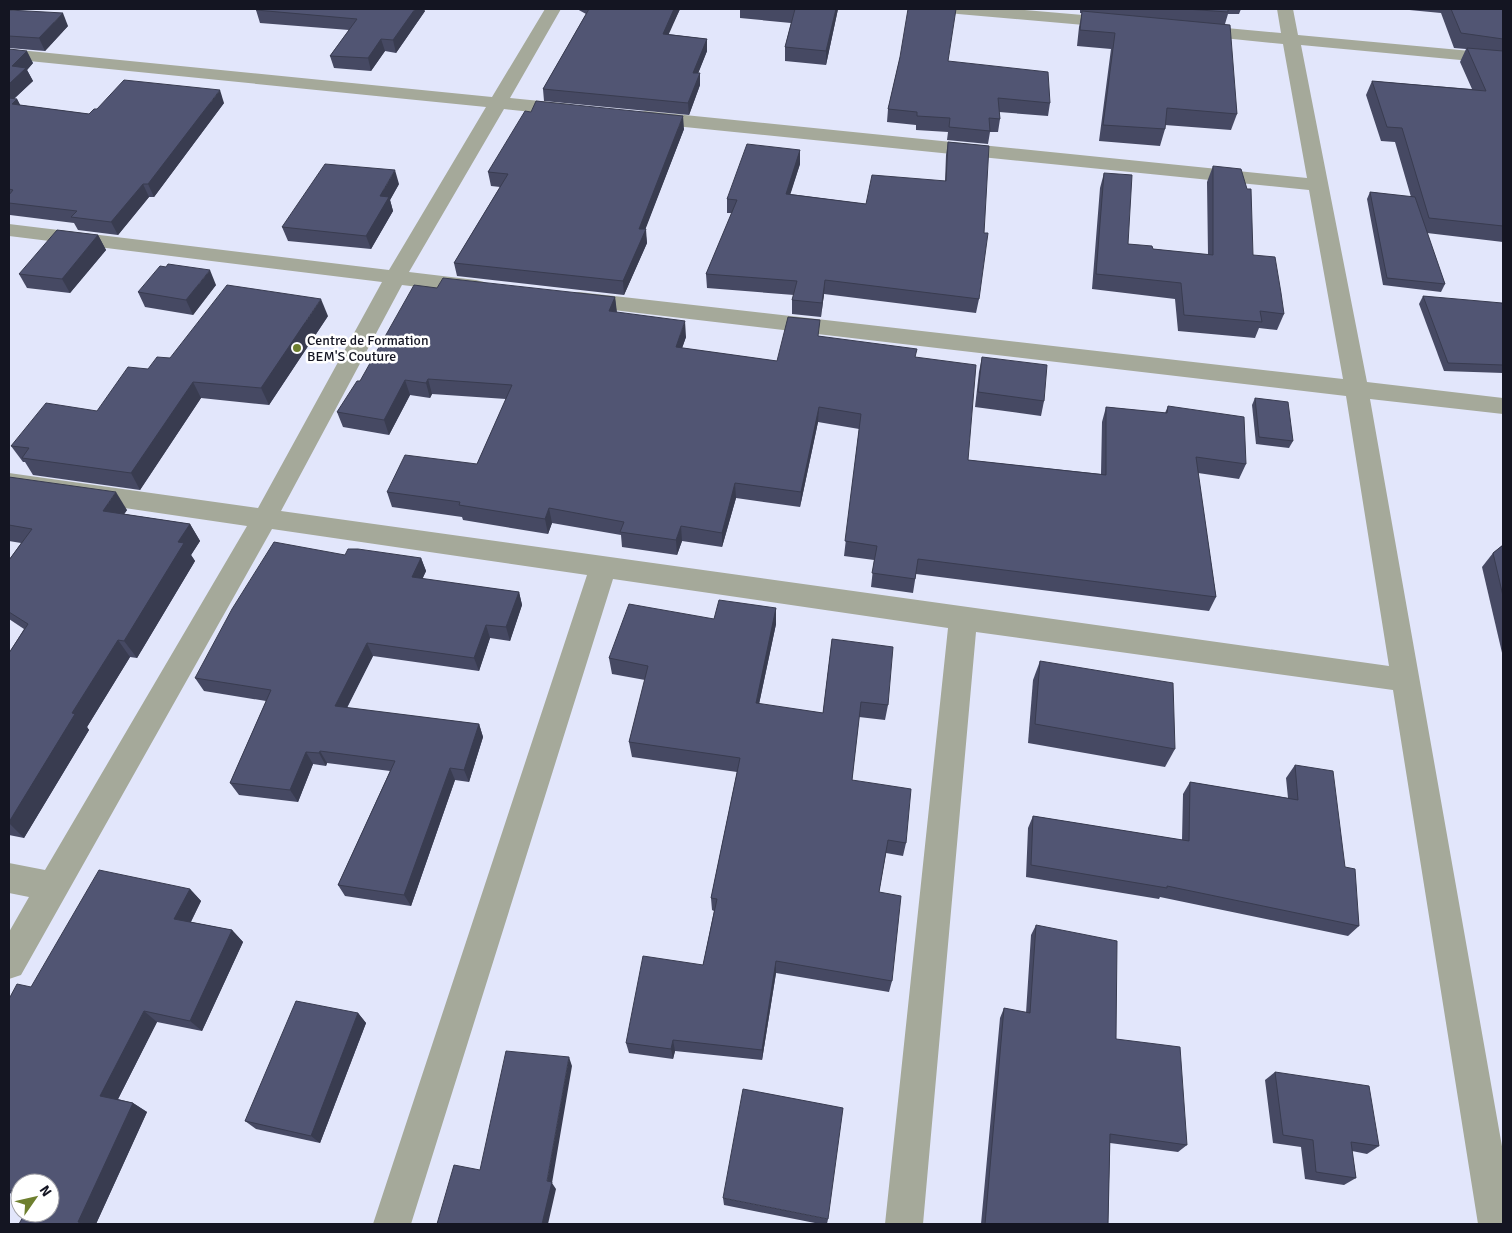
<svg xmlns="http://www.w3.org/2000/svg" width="1512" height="1233" viewBox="0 0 1512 1233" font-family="Signika,sans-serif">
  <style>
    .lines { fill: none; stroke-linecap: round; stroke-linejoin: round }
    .street { fill: #a5a99a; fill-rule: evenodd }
    .wall { fill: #464963 }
    .shaded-wall { fill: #393c50 }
    .building { fill: #515573; stroke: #393c50 }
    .poi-dot { fill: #6e7f2e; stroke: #fff; stroke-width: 2 }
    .labels { text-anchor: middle; stroke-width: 5; stroke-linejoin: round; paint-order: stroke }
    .poi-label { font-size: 14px; fill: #141522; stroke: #fff; text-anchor: start }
  </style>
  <rect width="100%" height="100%" fill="#e2e6fb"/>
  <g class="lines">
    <g class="street">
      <path d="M 545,9 L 561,9 L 510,98 L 570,104 L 577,106 L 579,110 L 577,114 L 570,116 L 504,109 L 409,272 L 476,280 L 484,282 L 487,287 L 484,292 L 476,294 L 402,285 L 281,511 L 1389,666 L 1346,396 L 579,306 L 571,304 L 568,299 L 571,294 L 579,292 L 1343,379 L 1309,190 L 645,123 L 638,121 L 636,117 L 638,113 L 645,111 L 1307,178 L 1283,44 L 1194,35 L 1188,34 L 1185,30 L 1188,26 L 1194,25 L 1281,33 L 1277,9 L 1293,9 L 1298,35 L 1503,54 L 1503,64 L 1301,45 L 1367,382 L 1503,398 L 1503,414 L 1370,399 L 1503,1152 L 1503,1224 L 1478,1224 L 1393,690 L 976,632 L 923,1224 L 885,1224 L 948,628 L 613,579 L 411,1224 L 373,1224 L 587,575 L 272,529 L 21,975 L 9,979 L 9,932 L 29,897 L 9,893 L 9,863 L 45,870 L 247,526 L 9,491 L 9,473 L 258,508 L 382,282 L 9,236 L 9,224 L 389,270 L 486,107 L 9,59 L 9,49 L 492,97 Z"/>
      <path d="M 950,9 L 1013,9 L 1118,18 L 1124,19 L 1127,23 L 1124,27 L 1118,28 L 958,14 L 952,13 Z"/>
    </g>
  </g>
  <g class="wall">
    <path d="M 577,9 L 680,9 L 668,34 L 707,39 L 707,51 L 698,73 L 700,73 L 700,85 L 689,115 L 544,101 L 543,89 L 586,14 Z"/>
    <path d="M 740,9 L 838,9 L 826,65 L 785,61 L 785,47 L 791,23 L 740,18 Z"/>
    <path d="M 1080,9 L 1241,9 L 1239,14 L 1228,14 L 1225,24 L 1237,114 L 1231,130 L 1165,125 L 1165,129 L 1160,146 L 1099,141 L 1111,49 L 1077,46 L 1079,27 L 1082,13 L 1080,13 Z"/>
    <path d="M 1399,9 L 1503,9 L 1503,242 L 1427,233 L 1445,284 L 1441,292 L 1383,285 L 1367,199 L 1370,192 L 1411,197 L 1395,142 L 1381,141 L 1366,95 L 1372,81 L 1472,89 L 1460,62 L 1466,49 L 1454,48 L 1441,13 Z"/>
    <path d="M 9,10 L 68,26 L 45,51 L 9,48 Z"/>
    <path d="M 256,10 L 425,11 L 396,53 L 385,51 L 371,71 L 334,68 L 330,56 L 349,30 L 260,23 Z"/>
    <path d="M 9,49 L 33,63 L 27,70 L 33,81 L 14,99 L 17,99 L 20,105 L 89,114 L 97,109 L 224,103 L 154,197 L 149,197 L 118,235 L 78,230 L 74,223 L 10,215 L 9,212 Z"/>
    <path d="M 900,57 L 948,61 L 1050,103 L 1048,116 L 999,112 L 1000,119 L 998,132 L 990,132 L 988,144 L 947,140 L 948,132 L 916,130 L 916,125 L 887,122 L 888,109 Z"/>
    <path d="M 531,112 L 684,129 L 645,229 L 647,243 L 624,295 L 457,276 L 454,263 L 500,187 L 491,186 L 488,172 Z"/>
    <path d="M 948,142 L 979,299 L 976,313 L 824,294 L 821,317 L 792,314 L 792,300 L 794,295 L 707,288 L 706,274 L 732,213 L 727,213 L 727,199 L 800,150 L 800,164 L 790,194 L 866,204 L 945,181 L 946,155 Z"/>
    <path d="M 1213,166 L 1253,255 L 1284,314 L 1277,330 L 1259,328 L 1255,338 L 1178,331 L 1175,299 L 1092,289 L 1100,188 L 1104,173 L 1128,244 L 1153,249 L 1208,255 L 1207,182 Z"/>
    <path d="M 399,184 L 390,200 L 393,211 L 371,249 L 288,241 L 282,227 Z"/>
    <path d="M 98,235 L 106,250 L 70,293 L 27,288 L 19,274 Z"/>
    <path d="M 216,285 L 193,315 L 145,307 L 138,292 Z"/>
    <path d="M 437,288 L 615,297 L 616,312 L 686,337 L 682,348 L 777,361 L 819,336 L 916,357 L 968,460 L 1101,474 L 1102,422 L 1106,407 L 1165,413 L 1168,406 L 1246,464 L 1239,479 L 1198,473 L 1216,597 L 1209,611 L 916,574 L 913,593 L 871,587 L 874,560 L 844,556 L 859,429 L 818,422 L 800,507 L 736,498 L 722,547 L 682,541 L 677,555 L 622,547 L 621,535 L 552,523 L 548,534 L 463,520 L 462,517 L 392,507 L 387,492 L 477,464 L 506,399 L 432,394 L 430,398 L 410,395 L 389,435 L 343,427 L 337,412 L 360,381 Z"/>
    <path d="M 1423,296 L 1503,306 L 1503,373 L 1444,371 L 1419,304 Z"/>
    <path d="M 328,316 L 269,405 L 201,398 L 140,490 L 33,475 L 25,462 L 23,462 L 11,446 L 97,411 L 148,369 L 170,358 Z"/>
    <path d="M 982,357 L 1044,401 L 1041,416 L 975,407 L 979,372 Z"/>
    <path d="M 1255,398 L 1293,441 L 1289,448 L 1256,444 L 1252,405 Z"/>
    <path d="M 9,477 L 127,510 L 124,514 L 190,524 L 200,541 L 191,555 L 195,561 L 137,658 L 130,657 L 87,727 L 89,730 L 24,838 L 9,835 L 9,653 L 24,629 L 9,619 L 9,560 L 21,543 L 9,541 Z"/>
    <path d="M 1503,545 L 1503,657 L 1482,567 L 1493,553 Z"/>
    <path d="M 345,555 L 421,558 L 426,571 L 422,579 L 519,592 L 522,605 L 510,641 L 490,638 L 479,671 L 373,656 L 347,708 L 479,724 L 483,737 L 469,782 L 455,780 L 411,906 L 345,896 L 338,885 L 390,771 L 327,763 L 326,766 L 313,764 L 298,802 L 239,795 L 230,783 L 266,701 L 204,691 L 195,678 Z"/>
    <path d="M 776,608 L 776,624 L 759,704 L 823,713 L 832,639 L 888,705 L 885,720 L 859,717 L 852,780 L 906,843 L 903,856 L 886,853 L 879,892 L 892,981 L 889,992 L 776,973 L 762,1060 L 675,1051 L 673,1059 L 629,1053 L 626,1043 L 703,965 L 714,911 L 712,910 L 711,898 L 737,772 L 632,757 L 629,742 L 645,680 L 612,674 L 609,658 L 714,619 Z"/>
    <path d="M 1040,661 L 1175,749 L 1165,767 L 1028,743 L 1033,680 Z"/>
    <path d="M 1295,765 L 1345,867 L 1359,926 L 1348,936 L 1160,897 L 1159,899 L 1026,877 L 1028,828 L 1033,816 L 1182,840 L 1183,794 L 1190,782 L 1288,798 L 1286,778 Z"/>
    <path d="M 190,889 L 201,901 L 191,922 L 232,930 L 243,942 L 202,1031 L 157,1022 L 118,1099 L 133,1103 L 147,1112 L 96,1224 L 19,1224 L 50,1213 L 20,1183 L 20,1196 L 9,1193 L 9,999 L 31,987 Z"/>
    <path d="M 1036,925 L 1116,1039 L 1187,1145 L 1178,1152 L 1110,1143 L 1108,1224 L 981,1224 L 1000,1018 L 1004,1008 L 1026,1013 L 1031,935 Z"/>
    <path d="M 358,1013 L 366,1023 L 320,1143 L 256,1129 L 245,1121 Z"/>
    <path d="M 1275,1072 L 1379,1146 L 1367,1154 L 1352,1151 L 1356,1178 L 1344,1185 L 1305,1179 L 1301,1147 L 1273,1143 L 1265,1080 Z"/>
    <path d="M 723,1198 L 828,1219 L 827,1224 L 820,1224 L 724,1205 Z"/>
  </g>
  <g class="shaded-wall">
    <path d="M 415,9 L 424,9 L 425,11 L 396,53 L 393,40 Z"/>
    <path d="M 674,9 L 680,9 L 664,45 L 663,34 Z"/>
    <path d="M 836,9 L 838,9 L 826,65 L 826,51 Z"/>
    <path d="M 63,13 L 68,26 L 45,51 L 39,38 Z"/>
    <path d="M 381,39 L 385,51 L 371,71 L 368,58 Z"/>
    <path d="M 707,39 L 707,51 L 694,84 L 693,73 Z"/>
    <path d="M 27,51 L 33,63 L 27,70 L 33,81 L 9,103 L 9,84 L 12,66 Z"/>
    <path d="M 700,73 L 700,85 L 689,115 L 688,103 Z"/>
    <path d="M 220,90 L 224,103 L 154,197 L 148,184 Z"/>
    <path d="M 17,99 L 24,112 L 12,104 Z"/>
    <path d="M 683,116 L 684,129 L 644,233 L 646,229 L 647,243 L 624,295 L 623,281 L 639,229 Z"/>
    <path d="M 800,150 L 800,164 L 786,208 L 786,194 Z"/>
    <path d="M 395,170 L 399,184 L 390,200 L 393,211 L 371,249 L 366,236 L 380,196 Z"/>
    <path d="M 143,184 L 149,197 L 118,235 L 111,222 Z"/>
    <path d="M 98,235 L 106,250 L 70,293 L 62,279 Z"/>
    <path d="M 210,270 L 216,285 L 193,315 L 186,300 Z"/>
    <path d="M 825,280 L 824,294 L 821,317 L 822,303 Z"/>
    <path d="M 615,297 L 617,312 L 609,311 Z"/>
    <path d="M 321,299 L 328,316 L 269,405 L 261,388 Z"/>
    <path d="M 685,321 L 686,337 L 677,362 L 676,347 Z"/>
    <path d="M 428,379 L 432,394 L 430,398 L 426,383 Z"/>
    <path d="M 405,380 L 410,395 L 389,435 L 384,420 Z"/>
    <path d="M 193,382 L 201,398 L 140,490 L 131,473 Z"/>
    <path d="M 819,407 L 818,422 L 800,507 L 801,492 Z"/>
    <path d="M 735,483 L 736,498 L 722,547 L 722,533 Z"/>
    <path d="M 116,492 L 127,510 L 114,529 L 103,511 Z"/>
    <path d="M 549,508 L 552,523 L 548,534 L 545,519 Z"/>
    <path d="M 190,524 L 200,541 L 191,555 L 195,561 L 137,658 L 124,641 L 178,542 Z"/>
    <path d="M 681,526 L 682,541 L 677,555 L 676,540 Z"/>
    <path d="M 421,558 L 426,571 L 417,591 L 412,577 Z"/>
    <path d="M 519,592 L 522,605 L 510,641 L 506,627 Z"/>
    <path d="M 776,608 L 776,624 L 756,718 L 756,703 Z"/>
    <path d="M 486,625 L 490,638 L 479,671 L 474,658 Z"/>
    <path d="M 118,640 L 130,657 L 87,727 L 89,730 L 24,838 L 9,823 L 9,822 L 72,713 Z"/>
    <path d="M 367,643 L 373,656 L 341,719 L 335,706 Z"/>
    <path d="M 479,724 L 483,737 L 469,782 L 464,770 Z"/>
    <path d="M 320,751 L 327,763 L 326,766 L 319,753 Z"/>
    <path d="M 306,752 L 313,764 L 298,802 L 290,790 Z"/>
    <path d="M 450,768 L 455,780 L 411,906 L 404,895 Z"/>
    <path d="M 190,889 L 201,901 L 186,931 L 174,919 Z"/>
    <path d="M 232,930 L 243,942 L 202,1031 L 190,1021 Z"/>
    <path d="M 776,961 L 776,973 L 762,1060 L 762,1050 Z"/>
    <path d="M 144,1011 L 157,1022 L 115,1105 L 100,1096 Z"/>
    <path d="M 358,1013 L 366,1023 L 320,1143 L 311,1136 Z"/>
    <path d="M 673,1040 L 675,1051 L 673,1059 L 671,1049 Z"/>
    <path d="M 569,1057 L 572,1066 L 552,1183 L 556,1189 L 548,1224 L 542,1224 L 547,1181 Z"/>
    <path d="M 133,1103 L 147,1112 L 96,1224 L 82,1224 L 78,1222 Z"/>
  </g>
  <g class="building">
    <path d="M 257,9 L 415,9 L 393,40 L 381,39 L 368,58 L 330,56 L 357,19 L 256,10 Z"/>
    <path d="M 589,9 L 674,9 L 663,34 L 707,39 L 693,73 L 700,73 L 688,103 L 543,89 Z"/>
    <path d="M 789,9 L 836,9 L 826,51 L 785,47 L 795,9 Z"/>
    <path d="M 908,9 L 956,9 L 948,61 L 1048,72 L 1050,103 L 998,98 L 1000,119 L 989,118 L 990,131 L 949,127 L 950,118 L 917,116 L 917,112 L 888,109 L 900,57 Z"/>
    <path d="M 1186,9 L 1228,9 L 1228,12 Z"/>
    <path d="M 1451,9 L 1503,9 L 1503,39 L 1461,33 Z"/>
    <path d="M 9,10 L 63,13 L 39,38 L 9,36 Z"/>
    <path d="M 1082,11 L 1230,25 L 1237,114 L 1167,108 L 1165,129 L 1103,125 L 1115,33 L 1080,30 Z"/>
    <path d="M 1467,48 L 1503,51 L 1503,226 L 1429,218 L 1402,128 L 1387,127 L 1372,81 L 1486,91 Z"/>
    <path d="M 9,49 L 27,51 L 12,66 L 26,68 L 9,84 Z"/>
    <path d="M 124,80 L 220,90 L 148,184 L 143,184 L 111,222 L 71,217 L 77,211 L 9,203 L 9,195 L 13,190 L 9,189 L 9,98 L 17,99 L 12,104 L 89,114 L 94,109 L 97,109 Z"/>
    <path d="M 536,101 L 683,116 L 639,229 L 646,229 L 623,281 L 454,263 L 508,174 L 488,172 L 525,111 L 531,112 Z"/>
    <path d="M 948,142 L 989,146 L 984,233 L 988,233 L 979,299 L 825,280 L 822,303 L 792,300 L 797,281 L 706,274 L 737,200 L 727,199 L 747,144 L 800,150 L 786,194 L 866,204 L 872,175 L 946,181 Z"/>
    <path d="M 325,164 L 395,170 L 380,196 L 389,197 L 366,236 L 282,227 Z"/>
    <path d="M 1213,166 L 1241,169 L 1247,189 L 1251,189 L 1253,255 L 1275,257 L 1281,293 L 1284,314 L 1260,311 L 1262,322 L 1184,315 L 1181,283 L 1096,274 L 1104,173 L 1132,175 L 1128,244 L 1152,246 L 1153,249 L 1213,255 Z"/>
    <path d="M 1370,192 L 1415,197 L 1445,284 L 1387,278 Z"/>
    <path d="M 57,230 L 98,235 L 62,279 L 19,274 Z"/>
    <path d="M 168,264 L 210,270 L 186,300 L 138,292 L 160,266 L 166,267 Z"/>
    <path d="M 443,278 L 615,297 L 609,311 L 685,321 L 676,347 L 777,361 L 788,317 L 820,320 L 818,336 L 917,349 L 915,357 L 976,365 L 968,460 L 1106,475 L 1106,407 L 1167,413 L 1168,406 L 1244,417 L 1246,464 L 1196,457 L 1216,597 L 918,559 L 915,579 L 872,573 L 877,546 L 845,541 L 861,414 L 819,407 L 801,492 L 735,483 L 722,533 L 681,526 L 676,540 L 620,532 L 624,522 L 549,508 L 545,519 L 459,505 L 460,502 L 387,492 L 405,455 L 477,464 L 512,385 L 428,379 L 426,383 L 405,380 L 384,420 L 337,412 L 357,381 L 360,381 L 414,285 L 437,288 Z"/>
    <path d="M 227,285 L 321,299 L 261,388 L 193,382 L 131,473 L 22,458 L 29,448 L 11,446 L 46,403 L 97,411 L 128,367 L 148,369 L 157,357 L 170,358 Z"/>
    <path d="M 1423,296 L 1502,303 L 1503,306 L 1503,365 L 1448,363 Z"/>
    <path d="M 982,357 L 1047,365 L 1044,401 L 978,392 Z"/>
    <path d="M 1255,398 L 1288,402 L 1293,441 L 1259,437 Z"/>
    <path d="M 9,477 L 116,492 L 103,511 L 190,524 L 178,542 L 184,543 L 124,641 L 118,640 L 72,713 L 75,714 L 9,822 L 9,653 L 28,624 L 9,612 L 9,560 L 32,529 L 9,525 Z"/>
    <path d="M 274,542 L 345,555 L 348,549 L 358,549 L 421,558 L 412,577 L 519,592 L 506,627 L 486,625 L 474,658 L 367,643 L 335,706 L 479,724 L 464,770 L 450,768 L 404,895 L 338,885 L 395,761 L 320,751 L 319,753 L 306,752 L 290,790 L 230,783 L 271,690 L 195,678 L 232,609 Z"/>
    <path d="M 1503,545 L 1503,596 L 1493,553 Z"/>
    <path d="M 719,600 L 776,608 L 756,703 L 823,713 L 832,639 L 893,647 L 888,705 L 861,702 L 852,780 L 911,789 L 906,843 L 888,840 L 879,892 L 901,896 L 892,981 L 776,961 L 762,1050 L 673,1040 L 671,1049 L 626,1043 L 643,956 L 703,965 L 717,899 L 711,898 L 740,758 L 629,742 L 648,666 L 609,658 L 629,604 L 714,619 Z"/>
    <path d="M 1040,661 L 1173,683 L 1175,749 L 1035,724 Z"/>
    <path d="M 1295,765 L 1333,771 L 1345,867 L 1355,869 L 1359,926 L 1167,886 L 1167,888 L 1031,865 L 1033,816 L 1189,841 L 1190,782 L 1298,800 Z"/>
    <path d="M 99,870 L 190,889 L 174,919 L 232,930 L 190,1021 L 144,1011 L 100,1096 L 133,1103 L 78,1222 L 88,1224 L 19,1224 L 25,1213 L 50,1213 L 50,1183 L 20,1183 L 20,1193 L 9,1190 L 9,999 L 17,984 L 31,987 Z"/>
    <path d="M 1036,925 L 1117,941 L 1116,1039 L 1180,1047 L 1187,1145 L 1110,1134 L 1108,1224 L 985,1224 L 1004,1008 L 1030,1013 Z"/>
    <path d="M 296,1001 L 358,1013 L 311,1136 L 245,1121 Z"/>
    <path d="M 506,1051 L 569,1057 L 547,1181 L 552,1182 L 542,1224 L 437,1224 L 454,1165 L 480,1170 Z"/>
    <path d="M 1275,1072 L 1369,1086 L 1379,1146 L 1351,1142 L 1356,1178 L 1316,1172 L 1313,1140 L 1283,1135 Z"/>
    <path d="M 743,1089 L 843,1108 L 828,1219 L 723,1198 Z"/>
  </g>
  <circle class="poi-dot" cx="297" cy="348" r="5"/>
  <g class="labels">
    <g class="poi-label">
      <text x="307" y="345">Centre de Formation<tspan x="307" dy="16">BEM'S Couture</tspan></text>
    </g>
  </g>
  <rect width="1512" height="1233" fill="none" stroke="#141522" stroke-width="20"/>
  <g transform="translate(35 1198) rotate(56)"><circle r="24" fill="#ffffff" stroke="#a1a1a7"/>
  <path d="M0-4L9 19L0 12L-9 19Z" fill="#6e7f2e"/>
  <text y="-8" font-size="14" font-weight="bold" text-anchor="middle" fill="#141522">N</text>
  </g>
</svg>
